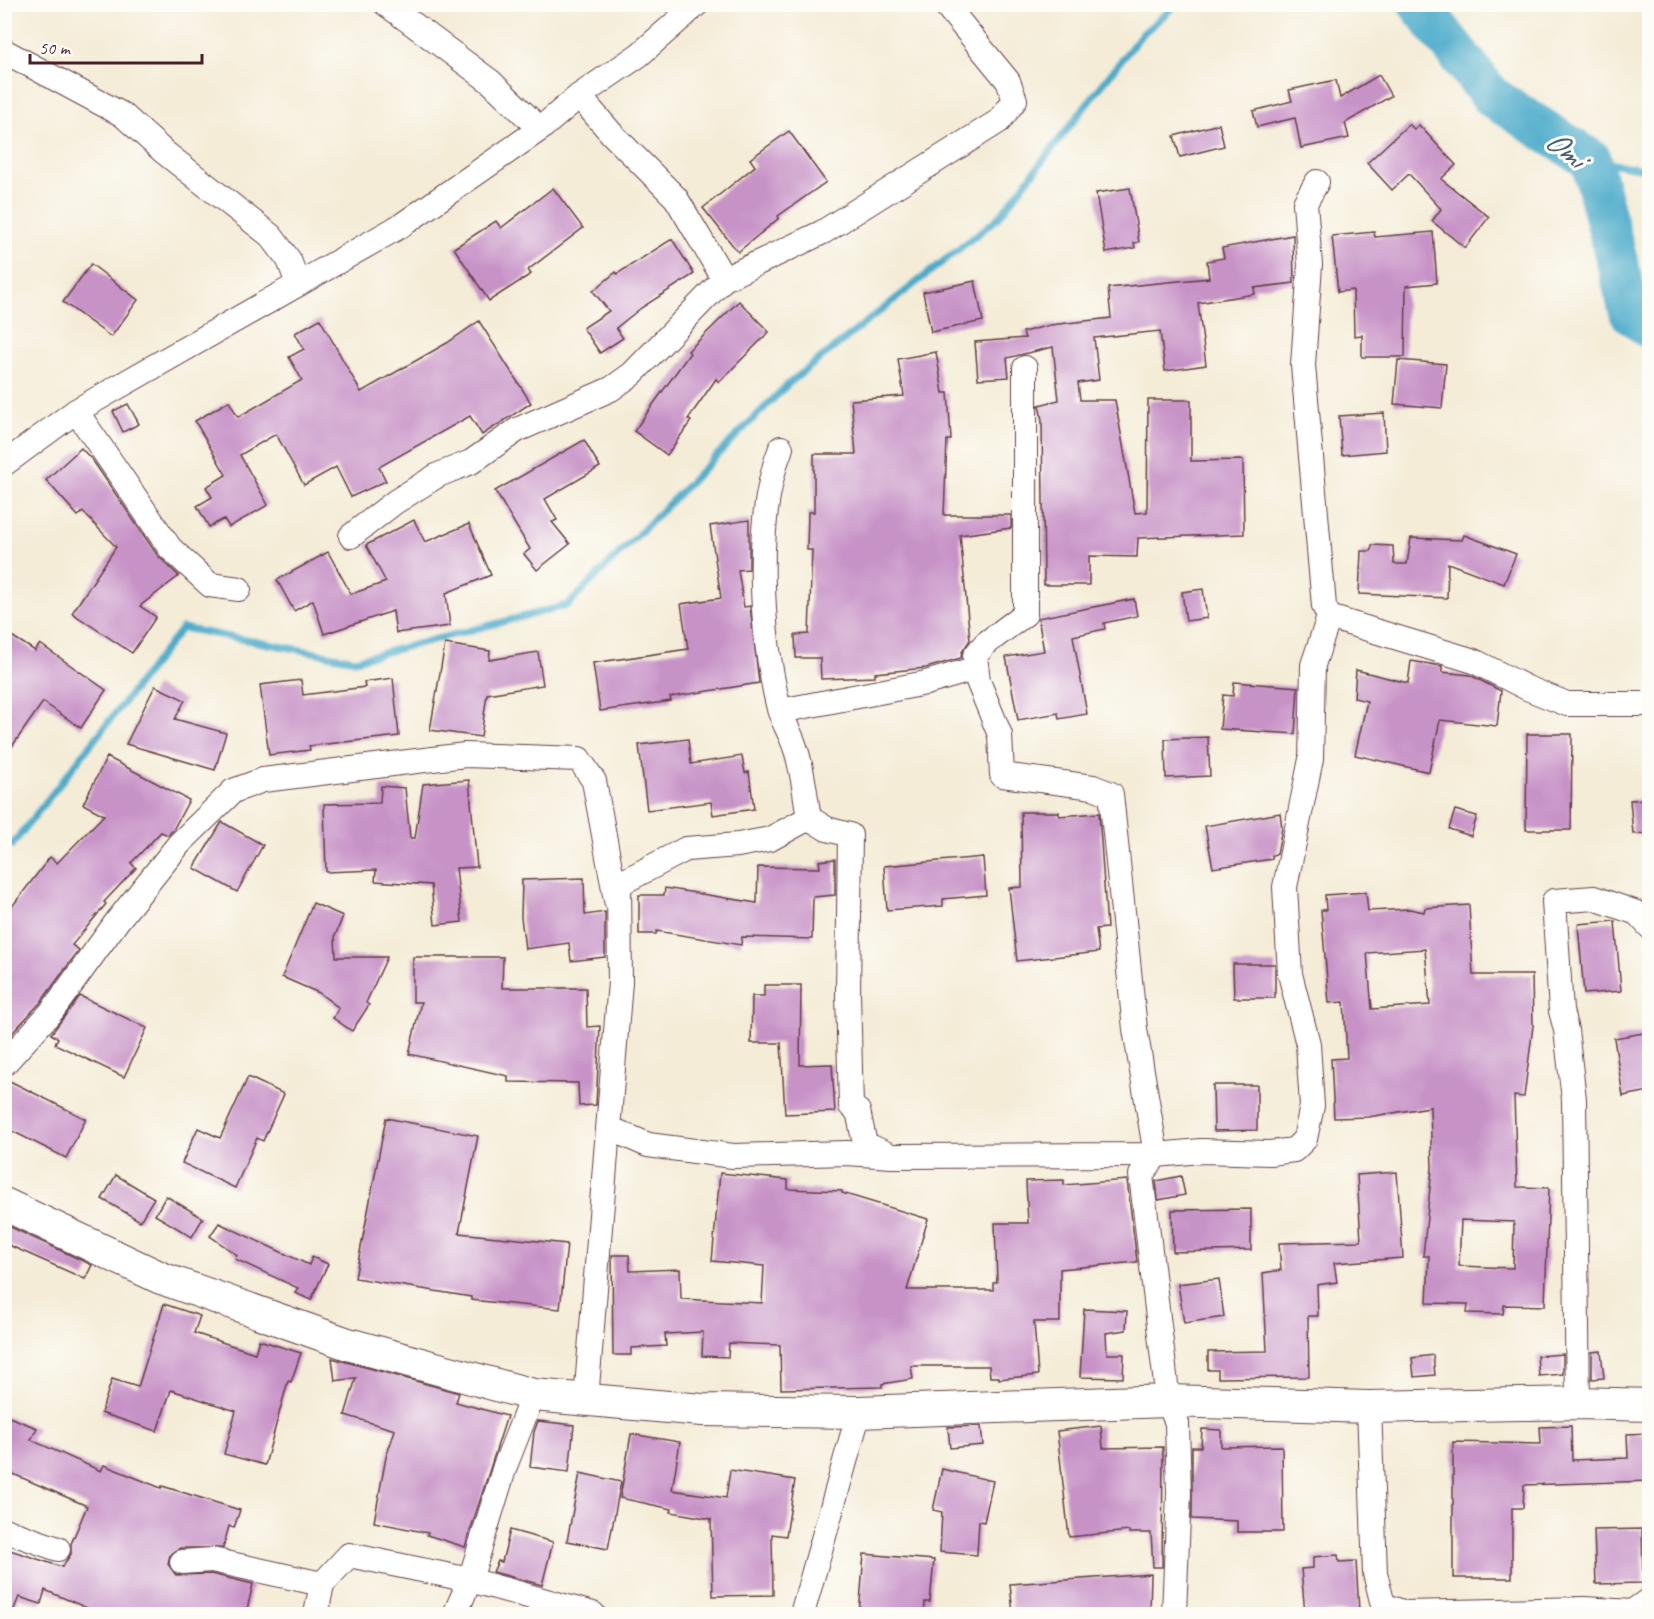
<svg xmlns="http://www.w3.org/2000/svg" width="1654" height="1619" viewBox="0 0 1654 1619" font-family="Caveat,sans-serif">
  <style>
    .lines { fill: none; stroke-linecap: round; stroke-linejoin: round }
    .stream { stroke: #4babca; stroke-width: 7 }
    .river { stroke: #4babca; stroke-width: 42 }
    .building { fill: #c793c7; fill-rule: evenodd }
    .minor-casing { stroke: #643e45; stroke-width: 26 }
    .tertiary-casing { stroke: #643e45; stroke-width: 34 }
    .minor { stroke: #fff; stroke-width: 24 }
    .tertiary { stroke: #fff; stroke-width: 32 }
    .labels { text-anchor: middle; stroke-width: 6; stroke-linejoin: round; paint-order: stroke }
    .water-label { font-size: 32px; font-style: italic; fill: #4a5e73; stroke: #fdfcf7 }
  </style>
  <rect width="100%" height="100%" fill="#fdfcf7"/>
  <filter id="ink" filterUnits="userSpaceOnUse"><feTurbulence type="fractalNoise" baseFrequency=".0167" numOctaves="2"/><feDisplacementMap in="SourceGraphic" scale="12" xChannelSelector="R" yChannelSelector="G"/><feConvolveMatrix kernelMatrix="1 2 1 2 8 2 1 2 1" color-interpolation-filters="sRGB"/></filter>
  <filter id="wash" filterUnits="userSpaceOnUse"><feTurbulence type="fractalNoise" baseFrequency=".008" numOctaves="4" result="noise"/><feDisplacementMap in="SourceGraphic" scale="24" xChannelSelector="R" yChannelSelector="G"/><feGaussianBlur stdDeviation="1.35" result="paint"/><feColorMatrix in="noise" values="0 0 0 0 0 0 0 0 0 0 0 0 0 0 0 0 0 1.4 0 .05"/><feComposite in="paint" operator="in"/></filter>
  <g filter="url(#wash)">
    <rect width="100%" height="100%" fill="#f4ecd7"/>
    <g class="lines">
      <g class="stream">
        <path d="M 1591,160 L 1650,170"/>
        <path d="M 12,845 L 182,628 L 355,660 L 568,605 L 788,384 L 998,218 L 1141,35 L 1177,4"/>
      </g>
      <path class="river" d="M 1419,4 L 1492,97 L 1591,160 L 1630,312 L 1650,328"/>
    </g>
    <g id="blocks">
      <g class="building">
        <path d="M 1379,75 L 1391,96 L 1345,123 L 1349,138 L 1301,148 L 1295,118 L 1257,127 L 1253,111 L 1292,101 L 1289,90 L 1336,80 L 1340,98 Z"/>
        <path d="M 1219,124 L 1224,146 L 1180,157 L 1174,136 Z"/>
        <path d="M 1409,124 L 1414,129 L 1419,125 L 1456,165 L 1441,179 L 1489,217 L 1465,248 L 1432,221 L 1441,209 L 1409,174 L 1392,190 L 1367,163 Z"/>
        <path d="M 789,131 L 826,182 L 778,216 L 779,218 L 738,252 L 703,208 L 755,166 L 750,159 Z"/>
        <path d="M 553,188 L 583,228 L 528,270 L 531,274 L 489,301 L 454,248 L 496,221 L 501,228 Z"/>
        <path d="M 1130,188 L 1139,242 L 1134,243 L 1135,248 L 1106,253 L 1096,193 Z"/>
        <path d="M 1374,232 L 1375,237 L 1433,232 L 1437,283 L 1406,286 L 1405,357 L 1362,357 L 1362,335 L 1354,336 L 1353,290 L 1338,292 L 1332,236 Z"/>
        <path d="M 1293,235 L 1294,283 L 1254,288 L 1255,294 L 1198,303 L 1206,365 L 1165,371 L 1160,331 L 1094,338 L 1099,380 L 1078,383 L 1080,400 L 1115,400 L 1135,513 L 1147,512 L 1148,400 L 1191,400 L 1191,461 L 1243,460 L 1244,534 L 1138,538 L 1137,557 L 1089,556 L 1089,585 L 1044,585 L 1042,420 L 1039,405 L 1059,400 L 1053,347 L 1007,358 L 1009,377 L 978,379 L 975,342 L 1025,338 L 1023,332 L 1050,325 L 1111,318 L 1108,288 L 1209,278 L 1207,261 L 1224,258 L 1222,248 Z"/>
        <path d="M 672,239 L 694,274 L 641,308 L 616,328 L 623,338 L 600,353 L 583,328 L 609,311 L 593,291 L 616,272 L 617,274 Z"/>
        <path d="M 91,264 L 138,300 L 111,337 L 63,302 Z"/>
        <path d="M 975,281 L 983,321 L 931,332 L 923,292 Z"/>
        <path d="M 739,301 L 769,332 L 719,382 L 716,379 L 688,419 L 691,421 L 667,455 L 634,431 L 690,353 L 688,351 Z"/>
        <path d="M 320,319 L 361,392 L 447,343 L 479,321 L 531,403 L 482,435 L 470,416 L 379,467 L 386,481 L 351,497 L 336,467 L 304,485 L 276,434 L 240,455 L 268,505 L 229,527 L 224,519 L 209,527 L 197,506 L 212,497 L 206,487 L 226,475 L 195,421 L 229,401 L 238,417 L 302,380 L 289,357 L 304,349 L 295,333 Z"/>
        <path d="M 936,352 L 943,393 L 948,393 L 951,440 L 947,440 L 944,515 L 1011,515 L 1011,528 L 960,535 L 970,640 L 962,652 L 961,658 L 926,668 L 875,673 L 875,677 L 821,679 L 820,658 L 796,658 L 795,635 L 809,634 L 812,550 L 807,550 L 808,512 L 814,512 L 814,454 L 856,454 L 851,400 L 904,396 L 898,359 Z"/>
        <path d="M 1398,360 L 1446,364 L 1442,408 L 1394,404 Z"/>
        <path d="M 128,404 L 139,424 L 123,432 L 113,411 Z"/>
        <path d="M 1384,413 L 1386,451 L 1342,455 L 1339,416 Z"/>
        <path d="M 584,440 L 600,467 L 545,499 L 557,520 L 552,522 L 570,544 L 537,570 L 524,554 L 530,549 L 495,491 Z"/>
        <path d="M 81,448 L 93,461 L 158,556 L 179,576 L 140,606 L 156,617 L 132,653 L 72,613 L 116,547 L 83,512 L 78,516 L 46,480 Z"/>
        <path d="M 414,520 L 425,542 L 469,524 L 491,575 L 446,593 L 450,626 L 396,633 L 393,611 L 324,634 L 313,600 L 294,611 L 277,580 L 328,552 L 351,594 L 386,582 L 366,545 Z"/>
        <path d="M 749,520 L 749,569 L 738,570 L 744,607 L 750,606 L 759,683 L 670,697 L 671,701 L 600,711 L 593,663 L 688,649 L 681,604 L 721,598 L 710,526 Z"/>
        <path d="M 1464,535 L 1516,554 L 1504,584 L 1448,563 L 1447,598 L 1359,594 L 1361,551 L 1371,551 L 1372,545 L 1393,546 L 1394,564 L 1407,564 L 1411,538 L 1462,540 Z"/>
        <path d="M 1203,589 L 1207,618 L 1186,621 L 1182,592 Z"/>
        <path d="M 1134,599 L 1137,616 L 1104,623 L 1105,629 L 1073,636 L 1087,714 L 1059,719 L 1058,713 L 1018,720 L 1006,657 L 1044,651 L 1038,618 Z"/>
        <path d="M 4,631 L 35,651 L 40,644 L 106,690 L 81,728 L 43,702 L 4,758 Z"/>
        <path d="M 445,644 L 490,651 L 489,660 L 538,652 L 543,685 L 487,694 L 481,737 L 430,730 Z"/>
        <path d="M 1411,661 L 1442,666 L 1442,672 L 1470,675 L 1501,691 L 1497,726 L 1440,720 L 1429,772 L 1355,755 L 1367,701 L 1354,698 L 1356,670 L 1408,683 Z"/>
        <path d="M 393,678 L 399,736 L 309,746 L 310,750 L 269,755 L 260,685 L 301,680 L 303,695 L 365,687 L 364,682 Z"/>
        <path d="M 1234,682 L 1298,687 L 1295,734 L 1220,729 L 1223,695 L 1233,696 Z"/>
        <path d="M 155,686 L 185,700 L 175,719 L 226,733 L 215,770 L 126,744 Z"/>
        <path d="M 1527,734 L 1572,734 L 1571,830 L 1526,830 Z"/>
        <path d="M 1208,737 L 1210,776 L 1166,778 L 1165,739 Z"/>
        <path d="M 688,739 L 691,764 L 742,756 L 745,773 L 749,772 L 754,809 L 713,815 L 711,802 L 647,810 L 639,745 Z"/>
        <path d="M 107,757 L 189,800 L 173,830 L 168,835 L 161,832 L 131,863 L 136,868 L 104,902 L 106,904 L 72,945 L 79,950 L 41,1002 L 4,1042 L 4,917 L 50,857 L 57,863 L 104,815 L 83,804 Z"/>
        <path d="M 469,780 L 477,867 L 456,868 L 462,922 L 435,925 L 431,885 L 375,881 L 376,870 L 326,872 L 324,804 L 380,803 L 381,786 L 405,788 L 410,838 L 415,838 L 423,784 Z"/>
        <path d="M 1650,799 L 1650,833 L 1633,834 L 1630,800 Z"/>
        <path d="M 1455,810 L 1477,816 L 1471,836 L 1449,829 Z"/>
        <path d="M 1021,812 L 1059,812 L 1059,816 L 1099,813 L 1107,928 L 1096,929 L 1099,952 L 1017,961 L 1009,888 L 1022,887 Z"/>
        <path d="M 1280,813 L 1282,828 L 1277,854 L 1272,855 L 1272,859 L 1213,868 L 1205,826 Z"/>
        <path d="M 222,822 L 263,845 L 237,892 L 194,868 Z"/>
        <path d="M 983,857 L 986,895 L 943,899 L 943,906 L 887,910 L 884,866 Z"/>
        <path d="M 835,859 L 835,895 L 813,897 L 812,939 L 742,937 L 741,945 L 657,931 L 656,934 L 639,934 L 639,895 L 664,895 L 665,888 L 757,903 L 758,867 L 820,868 L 819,861 Z"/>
        <path d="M 584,878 L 585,915 L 605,912 L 605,957 L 571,961 L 569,943 L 525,949 L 521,917 L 522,880 Z"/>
        <path d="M 1366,892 L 1368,911 L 1410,909 L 1424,912 L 1425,908 L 1469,905 L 1473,975 L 1532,975 L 1533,1026 L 1524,1097 L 1514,1096 L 1517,1187 L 1549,1188 L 1545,1306 L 1504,1305 L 1503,1314 L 1467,1313 L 1468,1304 L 1427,1303 L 1429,1256 L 1423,1256 L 1432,1168 L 1430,1107 L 1368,1117 L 1334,1118 L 1331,1059 L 1347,1058 L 1344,1002 L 1329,1003 L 1321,910 L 1326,910 L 1325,895 ZM 1425,949 L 1430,1005 L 1372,1009 L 1367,953 ZM 1461,1220 L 1514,1222 L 1513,1268 L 1459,1266 Z"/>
        <path d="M 313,903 L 343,916 L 335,936 L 336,957 L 387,957 L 366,1003 L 369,1005 L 352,1031 L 333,1018 L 339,1008 L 319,993 L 282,977 Z"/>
        <path d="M 1615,921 L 1621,991 L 1584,994 L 1578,924 Z"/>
        <path d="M 413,957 L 503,957 L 502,988 L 586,988 L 587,1027 L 600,1026 L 596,1105 L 579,1106 L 578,1083 L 508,1082 L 508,1076 L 409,1054 L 421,1002 L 413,1002 Z"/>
        <path d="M 1233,964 L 1275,964 L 1275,998 L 1234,998 Z"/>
        <path d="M 764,985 L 801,985 L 800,1065 L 832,1064 L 835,1112 L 785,1114 L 781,1043 L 751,1043 L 752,996 L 764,996 Z"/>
        <path d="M 80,996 L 147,1028 L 124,1077 L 55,1044 L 58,1038 L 51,1034 Z"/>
        <path d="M 1650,1032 L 1650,1091 L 1623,1096 L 1614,1038 Z"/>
        <path d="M 248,1077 L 284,1094 L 263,1141 L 257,1138 L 235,1188 L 182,1163 L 198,1128 L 220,1138 Z"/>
        <path d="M 4,1078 L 86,1119 L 66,1158 L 4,1127 Z"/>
        <path d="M 1213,1085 L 1257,1085 L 1257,1130 L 1214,1131 Z"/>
        <path d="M 386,1118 L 478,1136 L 459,1233 L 567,1244 L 560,1309 L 471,1300 L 471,1297 L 355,1278 Z"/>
        <path d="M 1397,1172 L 1403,1258 L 1334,1263 L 1337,1282 L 1317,1285 L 1318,1316 L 1308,1316 L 1309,1377 L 1218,1378 L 1218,1370 L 1208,1370 L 1208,1352 L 1267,1351 L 1263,1273 L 1281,1270 L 1279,1243 L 1361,1241 L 1357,1175 Z"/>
        <path d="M 720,1173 L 788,1180 L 788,1189 L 842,1191 L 842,1193 L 928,1219 L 907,1290 L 993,1290 L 993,1283 L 997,1282 L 995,1223 L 1028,1223 L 1026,1181 L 1064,1180 L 1064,1185 L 1127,1180 L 1137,1262 L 1060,1269 L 1060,1322 L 1034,1322 L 1038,1375 L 999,1379 L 999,1377 L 990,1377 L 989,1366 L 911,1366 L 913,1379 L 882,1384 L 882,1387 L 781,1389 L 780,1345 L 729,1343 L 728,1357 L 702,1356 L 703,1332 L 665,1334 L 666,1346 L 631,1348 L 631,1355 L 613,1355 L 612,1255 L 629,1255 L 630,1271 L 680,1269 L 681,1299 L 762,1303 L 764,1266 L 712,1261 Z"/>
        <path d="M 116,1175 L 154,1198 L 140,1221 L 102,1199 Z"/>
        <path d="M 1181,1176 L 1185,1195 L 1158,1200 L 1156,1181 Z"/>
        <path d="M 166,1196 L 203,1218 L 192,1237 L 155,1215 Z"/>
        <path d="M 1251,1209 L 1251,1250 L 1173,1252 L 1172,1210 Z"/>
        <path d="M 219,1223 L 309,1265 L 312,1257 L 328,1264 L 311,1300 L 295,1293 L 298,1288 L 235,1259 L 237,1255 L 210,1236 Z"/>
        <path d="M 4,1224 L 92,1265 L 85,1279 L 4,1243 Z"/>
        <path d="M 1219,1279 L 1224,1317 L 1184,1323 L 1178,1284 Z"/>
        <path d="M 164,1304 L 200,1316 L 194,1333 L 255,1353 L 259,1340 L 301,1353 L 291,1382 L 288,1381 L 265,1465 L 224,1454 L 236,1411 L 171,1390 L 157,1431 L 101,1413 L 112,1379 L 138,1387 Z"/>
        <path d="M 1084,1309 L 1127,1311 L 1126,1330 L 1106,1333 L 1107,1354 L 1124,1354 L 1123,1378 L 1080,1377 Z"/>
        <path d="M 1601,1351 L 1604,1378 L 1592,1379 L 1592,1352 Z"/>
        <path d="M 1563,1354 L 1563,1374 L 1539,1376 L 1537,1356 Z"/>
        <path d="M 1433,1355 L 1435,1375 L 1414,1377 L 1412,1358 Z"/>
        <path d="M 332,1358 L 459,1393 L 456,1402 L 507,1416 L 465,1547 L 427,1535 L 428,1533 L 374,1522 L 386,1457 L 395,1430 L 345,1415 L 356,1378 L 335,1381 Z"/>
        <path d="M 4,1415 L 37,1428 L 31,1440 L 101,1471 L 104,1465 L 161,1488 L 162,1486 L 240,1510 L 234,1528 L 229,1526 L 223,1548 L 180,1548 L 170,1555 L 168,1564 L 176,1575 L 211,1574 L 253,1584 L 246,1614 L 101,1614 L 45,1590 L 41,1604 L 19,1597 L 12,1614 L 4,1614 L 4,1548 L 62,1567 L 71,1554 L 71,1544 L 87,1506 L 4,1470 Z"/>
        <path d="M 538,1421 L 574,1425 L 569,1472 L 530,1467 L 534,1432 Z"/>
        <path d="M 981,1426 L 983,1445 L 950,1448 L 948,1427 Z"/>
        <path d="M 1101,1426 L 1103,1448 L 1163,1447 L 1162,1567 L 1153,1567 L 1151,1533 L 1129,1533 L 1129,1531 L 1069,1537 L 1057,1431 Z"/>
        <path d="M 1571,1426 L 1572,1460 L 1628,1458 L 1627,1434 L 1650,1433 L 1650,1481 L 1524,1485 L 1523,1508 L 1512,1508 L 1512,1578 L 1453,1578 L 1453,1442 L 1541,1444 L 1540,1427 Z"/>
        <path d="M 1202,1429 L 1221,1430 L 1221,1447 L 1282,1446 L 1283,1532 L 1237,1532 L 1237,1521 L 1192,1519 L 1192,1447 L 1201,1447 Z"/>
        <path d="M 631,1434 L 680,1442 L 672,1490 L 726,1498 L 730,1470 L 795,1480 L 786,1536 L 772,1534 L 773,1595 L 713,1596 L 711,1519 L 671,1512 L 672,1509 L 620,1498 Z"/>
        <path d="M 942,1469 L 993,1481 L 984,1522 L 979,1521 L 977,1555 L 940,1552 L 942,1512 L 933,1510 Z"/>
        <path d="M 580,1473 L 621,1482 L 608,1549 L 567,1541 Z"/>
        <path d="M 1642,1529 L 1643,1583 L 1596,1584 L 1594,1530 Z"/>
        <path d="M 510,1530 L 553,1542 L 542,1585 L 493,1572 L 498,1561 L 502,1562 Z"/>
        <path d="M 864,1554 L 934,1560 L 930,1602 L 925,1602 L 924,1614 L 859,1614 Z"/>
        <path d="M 1338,1555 L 1339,1562 L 1356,1561 L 1359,1611 L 1305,1614 L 1301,1569 L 1313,1568 L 1313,1557 Z"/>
        <path d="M 1151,1574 L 1150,1614 L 1013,1614 L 1010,1584 Z"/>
      </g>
    </g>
  </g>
  <g filter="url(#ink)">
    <use href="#blocks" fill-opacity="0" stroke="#643e45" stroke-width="1.5"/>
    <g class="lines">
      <g class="minor-casing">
        <g id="minor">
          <path d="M 386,4 L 491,82 L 540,129"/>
          <path d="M 4,51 L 123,115 L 164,152 L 271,236 L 289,260 L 298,284"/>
          <path d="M 579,96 L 612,134 L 676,198 L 724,279"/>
          <path d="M 1025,368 L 1025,614 L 985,644 L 975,656 L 978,681 L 1000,735 L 1002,775 L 1093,787 L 1111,794 L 1135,1029 L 1156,1155 L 1141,1175 L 1168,1401 L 1177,1423 L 1179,1493 L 1174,1614"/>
          <path d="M 76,411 L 170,548 L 210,585 L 239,589"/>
          <path d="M 4,464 L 76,411 L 402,225 L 540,129 L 579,96 L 639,55 L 697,4"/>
          <path d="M 351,536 L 395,502 L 438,475 L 471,462 L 517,430 L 611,389 L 632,374 L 724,279 L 823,232 L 999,121 L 1015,100 L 1008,81 L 945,4"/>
          <path d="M 1329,617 L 1474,661 L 1527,688 L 1567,704 L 1650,704"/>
          <path d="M 780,711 L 926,683 L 974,669"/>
          <path d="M 809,818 L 827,829 L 850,835 L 848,994 L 851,1106 L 858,1111 L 865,1144 L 887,1154"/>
          <path d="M 4,1064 L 52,1011 L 118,920 L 179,844 L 233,791 L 263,780 L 465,755 L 579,759 L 594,781 L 616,900"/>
          <path d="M 609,1128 L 648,1145 L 733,1156 L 847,1153 L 892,1156 L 1156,1155 L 1201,1151 L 1270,1153 L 1294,1150 L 1305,1139 L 1312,1106 L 1308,1044 L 1290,974 L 1285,887 L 1311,759 L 1313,665 L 1329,617 L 1324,606 L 1303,365 L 1310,265 L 1305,203 L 1317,182"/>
          <path d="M 586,1400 L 620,982 L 619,884 L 686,849 L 738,845 L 770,839 L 809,818 C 805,795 803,769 795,747 C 791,734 783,722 779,709 C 761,636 753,518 781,448"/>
          <path d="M 1578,1403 L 1574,1099 L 1566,1030 L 1561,1011 L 1554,901 L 1594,898 L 1637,913 L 1650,927"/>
          <path d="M 1369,1407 L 1375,1573 L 1383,1605 L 1405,1613 L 1584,1609 L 1632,1612"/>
          <path d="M 4,1530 L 58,1549"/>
          <path d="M 182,1562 L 212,1560 L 322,1584"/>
          <path d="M 316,1614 L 322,1584 L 349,1555 L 470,1580 L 593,1614"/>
          <path d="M 455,1614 L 470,1580 L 505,1466 L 533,1395"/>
          <path d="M 802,1614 L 859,1412"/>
          <path d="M 1629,1614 L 1650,1599"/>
        </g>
      </g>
      <g class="tertiary-casing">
        <path id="tertiary" d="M 4,1204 L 161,1278 L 348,1344 L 533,1395 L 702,1410 L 859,1412 L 1168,1401 L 1369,1407 L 1578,1403 L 1650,1405"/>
      </g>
      <use href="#minor" class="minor"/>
      <use href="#tertiary" class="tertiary"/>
    </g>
  </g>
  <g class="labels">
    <g class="water-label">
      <text transform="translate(1566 148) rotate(38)" y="11">Omi</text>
    </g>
  </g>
  <rect width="1654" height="1619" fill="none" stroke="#fdfcf7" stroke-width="24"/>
  <path d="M30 54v9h172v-9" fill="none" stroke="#4a1f2b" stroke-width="3"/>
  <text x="39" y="54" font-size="18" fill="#4a1f2b" stroke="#fdfcf7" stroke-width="4.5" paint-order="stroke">50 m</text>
</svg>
